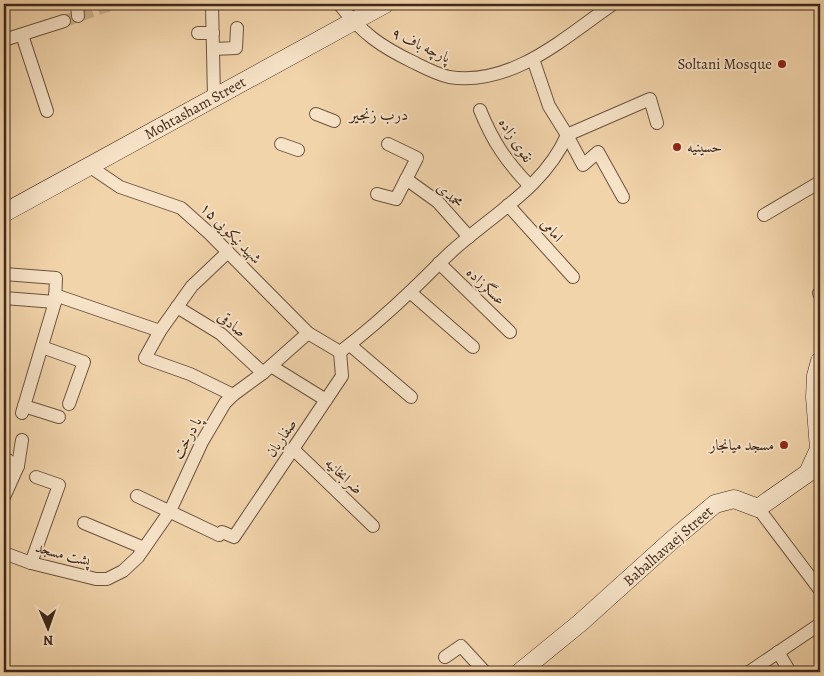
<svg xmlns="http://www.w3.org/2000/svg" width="824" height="676" viewBox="0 0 824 676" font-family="Alegreya,Amiri,serif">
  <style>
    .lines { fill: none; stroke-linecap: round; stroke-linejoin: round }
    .street-tunnel { stroke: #ceb28e; stroke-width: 12; stroke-dasharray: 12 6; stroke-linecap: butt }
    .street-casing { stroke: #6c533f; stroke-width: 14 }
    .secondary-casing { stroke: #40281b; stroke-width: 19 }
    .street { stroke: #f7e3c8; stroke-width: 12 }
    .secondary { stroke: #f7e3c8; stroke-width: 18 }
    .poi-dot { fill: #8f2418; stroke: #f7e3c8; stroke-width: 2 }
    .labels { text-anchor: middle; stroke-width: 4; stroke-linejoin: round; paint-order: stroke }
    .street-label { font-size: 15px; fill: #40281b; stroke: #f7e3c8 }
    .poi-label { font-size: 15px; fill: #40281b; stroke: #f7e3c8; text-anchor: end }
    .neighbourhood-label { font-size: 16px; fill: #40281b; stroke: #f7e3c8 }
  </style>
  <rect width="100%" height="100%" fill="#f2d4ab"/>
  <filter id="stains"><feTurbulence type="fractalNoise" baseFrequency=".004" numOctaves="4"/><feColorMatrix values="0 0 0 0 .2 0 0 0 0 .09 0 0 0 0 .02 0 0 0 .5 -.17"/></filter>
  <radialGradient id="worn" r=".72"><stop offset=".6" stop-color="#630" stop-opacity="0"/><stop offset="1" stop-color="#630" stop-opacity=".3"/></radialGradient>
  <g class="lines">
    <path class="street-tunnel" d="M 64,21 L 113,4"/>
    <g class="street-casing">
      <g id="street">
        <path d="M 77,4 L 78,16"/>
        <path d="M 212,4 L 214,98"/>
        <path d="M 339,4 C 362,33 380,46 413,62 C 425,68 436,74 449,77 C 512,87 565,37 613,4"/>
        <path d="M 198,33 L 213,33"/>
        <path d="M 22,35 L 47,111"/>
        <path d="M 4,40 L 64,21"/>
        <path d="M 213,49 L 236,48 L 237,28"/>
        <path d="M 480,110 C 493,142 506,161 529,185"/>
        <path d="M 316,114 L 334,121"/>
        <path d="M 281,144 L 298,150"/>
        <path d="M 89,166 L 120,187 L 181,208 L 209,233 L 308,333 L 340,352 C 365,333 389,312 412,290 C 425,278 437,265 450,253 C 490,216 545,187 567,135 L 549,106 L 533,59"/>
        <path d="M 406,179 L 438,202 L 469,237"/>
        <path d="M 377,194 L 396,199 L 417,158 L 388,144"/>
        <path d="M 623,197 L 598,152 L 583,165 L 567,135 L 650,99 L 657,123"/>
        <path d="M 508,205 L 573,277"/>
        <path d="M 764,215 L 820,182"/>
        <path d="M 228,252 L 192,286 L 160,331 L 145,358 L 190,374 L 233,395"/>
        <path d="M 439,263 L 510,332"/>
        <path d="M 4,274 L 56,278 L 55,302 L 22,413"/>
        <path d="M 410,292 L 473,347"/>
        <path d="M 819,293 L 820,295"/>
        <path d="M 55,295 L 160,331"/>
        <path d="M 4,298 L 55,302"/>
        <path d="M 177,307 L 221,334 L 263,373"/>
        <path d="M 350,345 L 411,397"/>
        <path d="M 42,347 L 84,362 L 69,404"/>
        <path d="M 271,366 L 326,400"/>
        <path d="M 24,406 L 59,417"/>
        <path d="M 293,449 L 373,526"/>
        <path d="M 4,458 L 18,466"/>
        <path d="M 137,496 L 219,535 L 222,532 L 234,537 L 342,376 L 340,352"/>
        <path d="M 4,497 L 18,466 L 22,440"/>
        <path d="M 758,508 L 820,590"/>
        <path d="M 84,523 L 144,548"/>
        <path d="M 4,553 L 31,563 L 96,579 L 107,579 L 123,571 L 138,557 L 170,511 L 202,442 L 225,403 L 233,395 L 263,373 L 308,333"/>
        <path d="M 31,563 L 59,485 L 36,477"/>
        <path d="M 778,652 L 790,672"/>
        <path d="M 445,657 L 461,646 L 485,672"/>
        <path d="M 749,672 L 820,624"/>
      </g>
    </g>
    <g class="secondary-casing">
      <g id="secondary">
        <path d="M 4,213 L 385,4"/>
        <path d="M 520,672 L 580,623 L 671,541 L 715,504 L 734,499 L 758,508 L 808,473 L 819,449 L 815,397 L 816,376 L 820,361"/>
      </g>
    </g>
    <use href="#street" class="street"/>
    <use href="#secondary" class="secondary"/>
  </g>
  <g class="poi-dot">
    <circle cx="782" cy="64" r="5"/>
    <circle cx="677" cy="147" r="5"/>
    <circle cx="784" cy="445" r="5"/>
  </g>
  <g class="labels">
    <g class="street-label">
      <text transform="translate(421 45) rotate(25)" y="5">پارچه باف ۹</text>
      <text transform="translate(195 108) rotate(-29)" y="5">Mohtasham Street</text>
      <text transform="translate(516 140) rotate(57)" y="5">نقوی زاده</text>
      <text transform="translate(450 195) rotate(43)" y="5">محمدی</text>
      <text transform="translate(552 230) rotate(48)" y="5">امامی</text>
      <text transform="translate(231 233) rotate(45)" y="5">شهید نیکویی ۱۵</text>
      <text transform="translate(486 286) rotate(44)" y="5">عسگرزاده</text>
      <text transform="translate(232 324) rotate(38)" y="5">صادقی</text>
      <text transform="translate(187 438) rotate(-62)" y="5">پا درخت</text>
      <text transform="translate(281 438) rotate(-56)" y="5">صفاریان</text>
      <text transform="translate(344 476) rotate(44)" y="5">ضرابخانیه</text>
      <text transform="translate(668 546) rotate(-41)" y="5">Babalhavaej Street</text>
      <text transform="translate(63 554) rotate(15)" y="5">پشت مسجد</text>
    </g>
    <g class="poi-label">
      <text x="772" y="69">Soltani Mosque</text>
      <text x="687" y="152" text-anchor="start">حسینیه</text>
      <text x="774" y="450">مسجد میانجار</text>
    </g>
    <g class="neighbourhood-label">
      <text x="379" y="120">درب زنجیر</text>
    </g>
  </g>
  <rect width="824" height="676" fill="none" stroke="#f2d4ab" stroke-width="20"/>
  <rect x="5" y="5" width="814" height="666" fill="none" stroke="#40281b" stroke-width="2.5"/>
  <rect x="10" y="10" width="804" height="656" fill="none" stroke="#40281b"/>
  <g transform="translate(48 628) rotate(178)" stroke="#f7e3c8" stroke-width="4" paint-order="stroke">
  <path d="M0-4L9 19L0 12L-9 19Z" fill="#40281b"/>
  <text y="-8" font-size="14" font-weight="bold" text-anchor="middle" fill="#40281b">N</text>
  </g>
  <rect width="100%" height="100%" filter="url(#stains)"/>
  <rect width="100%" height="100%" fill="url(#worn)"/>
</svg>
